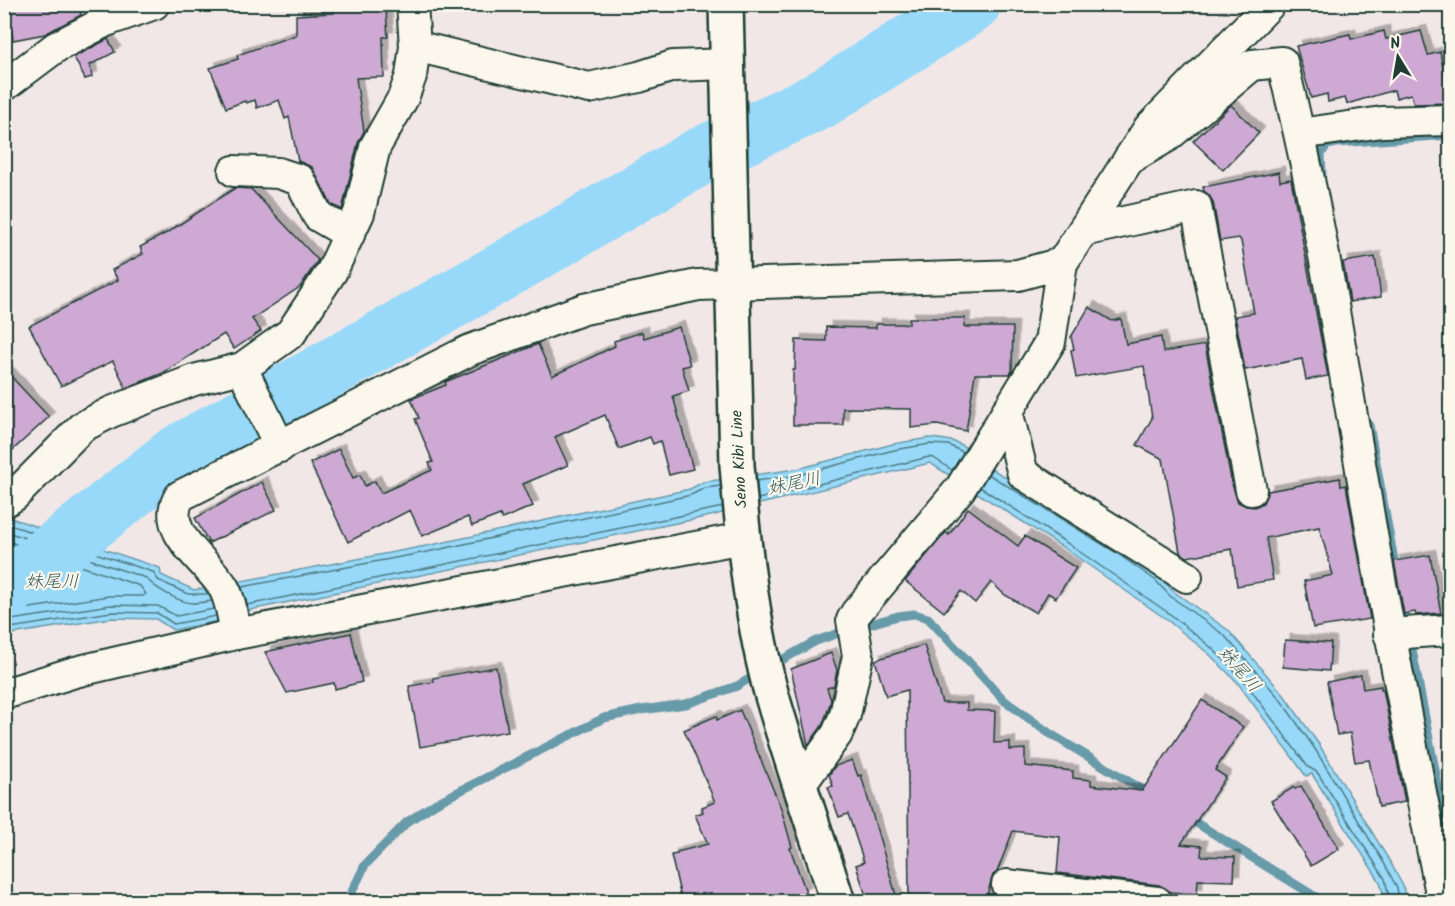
<svg xmlns="http://www.w3.org/2000/svg" width="1455" height="906" viewBox="0 0 1455 906" font-family="Kalam,'Klee One',sans-serif">
  <style>
    .water { fill: #98d9f9; stroke: #689baa; stroke-width: 1.5 }
    .lines { fill: none; stroke-linecap: round; stroke-linejoin: round }
    .shore { stroke: #4f7b83; stroke-width: 1.5 }
    .stream { stroke: #689baa; stroke-width: 9 }
    .river { stroke: #98d9f9; stroke-width: 58 }
    .building { fill: #cda9d3; stroke: #1f3d34; stroke-width: 1.5; filter: url(#shadow) }
    .minor-casing { stroke: #1f3d34; stroke-width: 34 }
    .secondary-casing { stroke: #1f3d34; stroke-width: 38 }
    .minor { stroke: #fbf7ec; stroke-width: 30 }
    .secondary { stroke: #fbf7ec; stroke-width: 33 }
    .labels { text-anchor: middle; stroke-width: 4.5; stroke-linejoin: round; paint-order: stroke }
    .street-label { font-size: 16px; fill: #1f3d34; stroke: #fbf7ec }
    .water-label { font-size: 18px; font-style: italic; fill: #375c5b; stroke: #fbf7ec }
  </style>
  <defs>
    <filter id="shadow"><feDropShadow dx="5.5" dy="-5.5" stdDeviation="0" flood-color="#0004"/></filter>
  </defs>
  <rect width="100%" height="100%" fill="#f2e7e7"/>
  <filter id="ink" filterUnits="userSpaceOnUse"><feTurbulence type="fractalNoise" baseFrequency=".0167" numOctaves="2"/><feDisplacementMap in="SourceGraphic" scale="12" xChannelSelector="R" yChannelSelector="G"/><feConvolveMatrix kernelMatrix="1 2 1 2 8 2 1 2 1" color-interpolation-filters="sRGB"/></filter>
  <g filter="url(#ink)">
    <path class="water" d="M 929,438 C 959,440 964,444 984,464 L 1118,547 L 1159,576 L 1173,591 L 1228,630 L 1284,695 L 1320,746 L 1389,860 L 1403,886 L 1406,901 L 1385,901 L 1380,882 L 1312,774 L 1306,776 L 1237,682 L 1209,654 L 1166,619 L 1064,548 L 930,463 L 706,517 L 250,610 L 219,621 L 173,630 L 156,619 L 111,618 L 5,635 L 4,518 L 8,517 L 160,568 L 161,575 L 194,590 L 431,545 L 690,489 L 703,482 L 797,469 L 893,444 Z"/>
    <g class="lines">
      <g class="shore">
        <path d="M 988,474 L 1115,552 L 1155,580 L 1170,596 L 1224,635 L 1280,699 L 1315,749 L 1384,863 L 1397,888 L 1400,902"/>
        <path d="M 756,481 L 798,475 L 894,450 L 930,444 L 948,445 L 963,452"/>
        <path d="M 980,487 L 1067,543 L 1170,614 L 1213,649 L 1242,678 L 1308,767 L 1317,772 L 1385,879 L 1390,902"/>
        <path d="M 758,499 L 929,457 L 934,458 L 952,470"/>
        <path d="M 4,523 L 153,572 L 158,580 L 188,594 L 208,594"/>
        <path d="M 4,531 L 146,578 C 154,588 179,602 192,603 C 199,603 206,602 212,601"/>
        <path d="M 4,540 L 140,586 L 146,594 L 143,596 L 109,596 L 4,612"/>
        <path d="M 242,587 L 432,551 L 691,495 L 705,488 L 721,486"/>
        <path d="M 247,605 L 723,507"/>
        <path d="M 4,621 L 111,605 L 158,606 L 176,616 L 214,609"/>
        <path d="M 4,629 L 111,612 L 157,613 L 174,624 L 216,616"/>
      </g>
      <g class="stream">
        <path d="M 1322,176 L 1321,154 L 1327,145 L 1337,143 L 1450,135"/>
        <path d="M 1369,425 L 1396,571"/>
        <path d="M 1403,602 L 1450,849"/>
        <path d="M 771,666 L 816,641 L 839,633 L 898,616 L 914,614 L 928,618 L 1005,701 L 1049,733 L 1153,796"/>
        <path d="M 1185,816 L 1324,902"/>
        <path d="M 347,902 L 365,865 L 407,822 L 436,803 L 604,718 L 641,710 L 686,704 L 737,686 L 759,673"/>
      </g>
      <path class="river" d="M 4,591 L 176,455 L 489,279 L 699,157 L 819,101 L 972,4"/>
    </g>
    <g class="building">
      <path d="M 7,4 L 79,4 L 81,15 L 45,34 L 13,40 Z"/>
      <path d="M 334,4 L 380,4 L 381,10 L 386,10 L 388,37 L 383,37 L 384,77 L 356,78 L 364,131 L 358,143 L 342,210 L 331,204 L 312,167 L 298,161 L 289,117 L 285,119 L 279,100 L 257,108 L 255,100 L 246,103 L 245,101 L 226,108 L 210,68 L 238,59 L 237,55 L 296,35 L 296,15 L 334,13 Z"/>
      <path d="M 1384,31 L 1386,39 L 1421,31 L 1428,55 L 1440,52 L 1450,103 L 1414,104 L 1411,94 L 1396,98 L 1394,90 L 1347,104 L 1345,98 L 1328,102 L 1327,94 L 1311,98 L 1296,46 L 1350,34 L 1351,39 Z"/>
      <path d="M 108,39 L 115,52 L 90,65 L 92,77 L 85,79 L 74,57 Z"/>
      <path d="M 1231,105 L 1259,133 L 1223,170 L 1193,141 Z"/>
      <path d="M 1279,172 L 1280,181 L 1291,179 L 1328,376 L 1306,380 L 1302,359 L 1245,370 L 1235,316 L 1254,313 L 1241,241 L 1239,238 L 1220,241 L 1213,202 L 1209,195 L 1204,191 L 1203,187 Z"/>
      <path d="M 235,188 L 251,189 L 318,260 L 300,287 L 252,319 L 261,331 L 234,349 L 224,334 L 163,373 L 126,388 L 113,361 L 61,386 L 29,326 L 118,280 L 112,270 L 143,254 L 140,247 L 168,232 Z"/>
      <path d="M 1375,257 L 1381,297 L 1350,302 L 1343,262 Z"/>
      <path d="M 1089,307 L 1112,321 L 1121,319 L 1126,344 L 1161,337 L 1163,352 L 1205,345 L 1232,484 L 1238,502 L 1246,506 L 1255,507 L 1263,503 L 1268,491 L 1340,478 L 1341,486 L 1346,485 L 1370,619 L 1313,628 L 1304,581 L 1333,575 L 1319,527 L 1266,538 L 1273,580 L 1237,586 L 1232,549 L 1187,557 L 1180,552 L 1163,459 L 1137,445 L 1152,418 L 1144,366 L 1076,378 L 1071,350 L 1074,349 L 1071,337 Z"/>
      <path d="M 909,318 L 965,318 L 964,327 L 1013,327 L 1012,371 L 1010,374 L 975,374 L 966,431 L 937,425 L 911,428 L 911,409 L 843,408 L 843,425 L 793,425 L 793,370 L 795,370 L 796,340 L 826,341 L 826,327 L 876,328 L 876,324 L 909,324 Z"/>
      <path d="M 679,327 L 690,365 L 682,367 L 689,391 L 673,396 L 693,469 L 669,475 L 660,441 L 653,444 L 650,437 L 619,449 L 605,415 L 555,437 L 568,465 L 523,484 L 533,506 L 502,519 L 500,515 L 472,526 L 468,517 L 422,536 L 410,510 L 348,542 L 310,463 L 339,449 L 353,478 L 360,475 L 365,486 L 375,481 L 381,493 L 432,470 L 429,463 L 433,462 L 415,419 L 419,418 L 411,399 L 446,385 L 445,382 L 538,344 L 552,376 L 615,346 L 614,341 L 642,332 L 644,338 Z"/>
      <path d="M 4,369 L 49,417 L 4,458 Z"/>
      <path d="M 262,482 L 276,510 L 209,543 L 195,518 Z"/>
      <path d="M 968,508 L 1018,546 L 1025,536 L 1076,568 L 1056,598 L 1048,593 L 1036,613 L 1005,595 L 991,582 L 975,603 L 961,591 L 944,612 L 905,581 L 946,532 L 949,535 Z"/>
      <path d="M 1430,555 L 1441,613 L 1416,615 L 1415,612 L 1404,614 L 1394,561 Z"/>
      <path d="M 351,633 L 362,682 L 335,689 L 334,683 L 287,693 L 265,652 Z"/>
      <path d="M 1285,640 L 1331,643 L 1329,671 L 1283,667 Z"/>
      <path d="M 924,645 L 942,703 L 967,703 L 967,710 L 995,711 L 994,743 L 1010,742 L 1010,750 L 1025,749 L 1025,766 L 1073,771 L 1073,778 L 1091,780 L 1091,785 L 1142,791 L 1202,700 L 1243,727 L 1215,770 L 1226,777 L 1181,844 L 1202,846 L 1201,856 L 1235,857 L 1234,881 L 1198,880 L 1197,894 L 1170,892 L 1159,885 L 1057,873 L 1060,837 L 1013,831 L 997,872 L 993,875 L 985,902 L 909,902 L 907,690 L 886,696 L 875,660 Z"/>
      <path d="M 831,653 L 837,670 L 834,686 L 827,688 L 831,700 L 828,710 L 822,726 L 808,745 L 791,669 Z"/>
      <path d="M 496,667 L 508,731 L 420,747 L 409,686 L 434,682 L 433,678 Z"/>
      <path d="M 1361,675 L 1363,689 L 1381,686 L 1381,689 L 1383,689 L 1405,802 L 1379,807 L 1369,760 L 1355,762 L 1350,733 L 1337,735 L 1327,682 Z"/>
      <path d="M 740,710 L 781,808 L 792,847 L 790,848 L 806,892 L 779,902 L 682,902 L 671,855 L 677,854 L 677,852 L 708,844 L 695,815 L 703,812 L 702,807 L 715,802 L 684,730 L 716,716 L 717,720 Z"/>
      <path d="M 852,760 L 858,776 L 861,775 L 898,902 L 868,902 L 856,865 L 864,862 L 848,814 L 839,817 L 828,787 L 833,786 L 829,775 L 835,766 Z"/>
      <path d="M 1301,786 L 1339,849 L 1311,866 L 1271,801 L 1294,787 L 1295,789 Z"/>
    </g>
    <g class="lines">
      <g class="minor-casing">
        <g id="minor">
          <path d="M 412,4 L 415,46 L 589,88 L 639,77 L 673,66 L 728,64"/>
          <path d="M 4,86 L 56,47 L 106,21 L 154,4"/>
          <path d="M 1300,134 L 1382,122 L 1450,120"/>
          <path d="M 1129,159 L 1168,136 L 1252,65 L 1282,62 C 1321,215 1344,372 1371,528 C 1392,650 1417,772 1441,893 L 1438,902"/>
          <path d="M 234,171 L 278,173 L 300,180 L 318,216 L 349,234"/>
          <path d="M 1083,231 L 1196,206 L 1251,490"/>
          <path d="M 242,368 L 280,447"/>
          <path d="M 1007,411 L 1023,474 L 1187,577"/>
          <path d="M 4,502 L 14,496 L 82,427 L 111,412 L 194,380 L 242,368 L 291,333 L 332,271 L 359,213 L 375,147 L 403,98 L 411,76 L 415,46"/>
          <path d="M 236,634 C 233,619 231,598 222,585 C 205,559 158,530 180,496 L 470,350 L 584,309 L 698,285 L 1018,275 L 1062,263"/>
          <path d="M 1389,634 L 1450,630"/>
          <path d="M 4,694 L 75,672 L 236,634 L 743,538"/>
          <path d="M 801,784 L 837,734 L 845,715 L 858,656 L 852,620 L 856,613 L 960,489 L 1050,342 L 1062,263 L 1149,128 L 1270,4"/>
          <path d="M 1007,885 L 1157,902"/>
        </g>
      </g>
      <g class="secondary-casing">
        <path id="secondary" d="M 726,4 L 737,465 C 743,540 752,624 772,696 C 792,765 816,833 838,902"/>
      </g>
      <use href="#minor" class="minor"/>
      <use href="#secondary" class="secondary"/>
    </g>
  </g>
  <g class="labels">
    <g class="street-label">
      <text transform="translate(738 459) rotate(-93)" y="6">Seno Kibi Line</text>
    </g>
    <g class="water-label">
      <text transform="translate(794 483) rotate(-12)" y="6">妹尾川</text>
      <text x="52" y="587">妹尾川</text>
      <text transform="translate(1240 669) rotate(50)" y="6">妹尾川</text>
    </g>
  </g>
  <rect width="1455" height="906" fill="none" stroke="#fbf7ec" stroke-width="24"/>
  <rect x="12" y="12" width="1431" height="882" fill="none" stroke="#1f3d34" stroke-width="2" filter="url(#ink)"/>
  <g transform="translate(1398 57) rotate(349)" stroke="#fbf7ec" stroke-width="4.5" paint-order="stroke">
  <path d="M0-4.5L10 22L0 15L-10 22Z" fill="#1f3d34"/>
  <text y="-9" font-size="16" font-weight="bold" text-anchor="middle" fill="#1f3d34">N</text>
  </g>
</svg>
